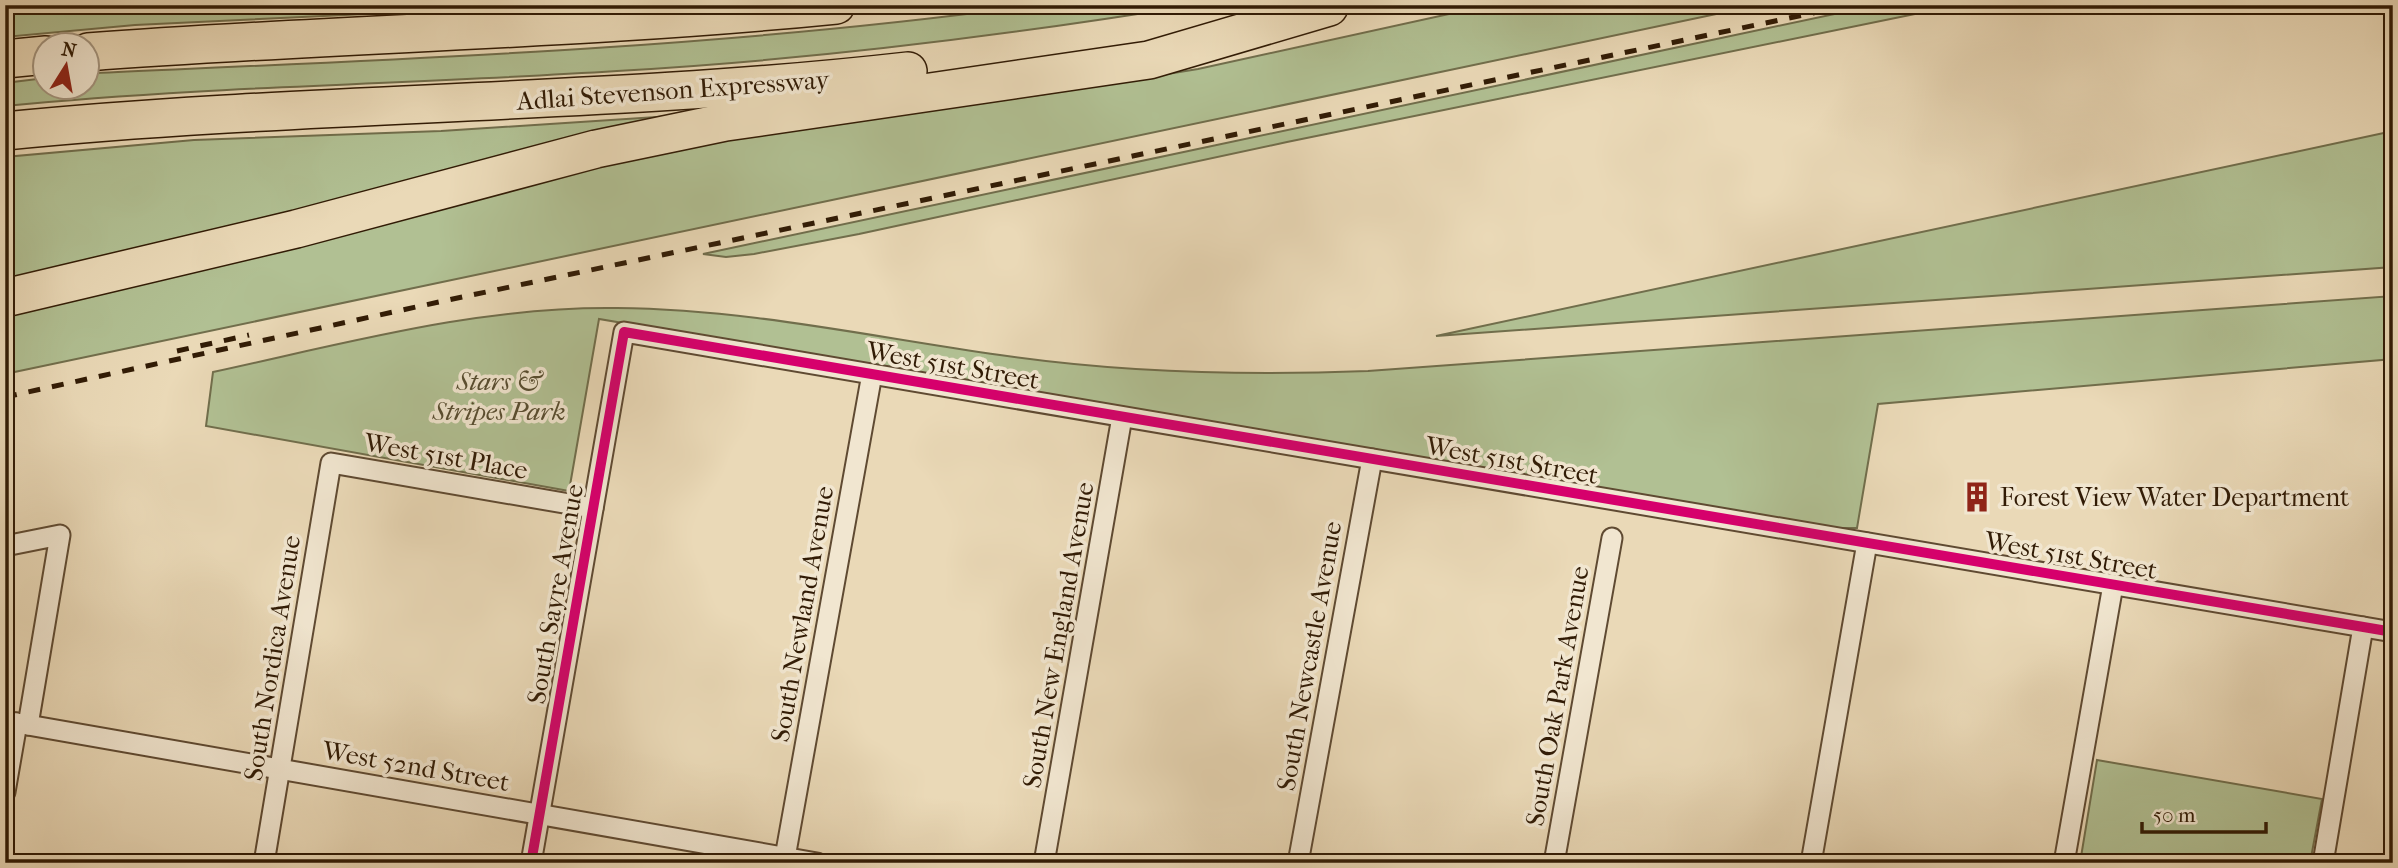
<svg xmlns="http://www.w3.org/2000/svg" width="2398" height="868" viewBox="0 0 2398 868" font-family="'IM FELL French Canon',serif">
  <style>
    .green { fill: #b1c093; stroke: #716e4c; stroke-width: 2 }
    .lines { fill: none; stroke-linecap: round; stroke-linejoin: round }
    .street-casing { stroke: #5f4a32; stroke-width: 23 }
    .highway-casing { stroke: #311b05; stroke-width: 40 }
    .street { stroke: #f1e6d0; stroke-width: 19 }
    .highway { stroke: #ead9b7; stroke-width: 37 }
    .rail { stroke: #311b05; stroke-width: 5; stroke-dasharray: 12 12; stroke-linecap: butt }
    .cycleway-casing { stroke: #f1e6d0; stroke-width: 15 }
    .cycleway { stroke: #d6006c; stroke-width: 10 }
    .labels { text-anchor: middle; stroke-width: 7; stroke-linejoin: round; paint-order: stroke }
    .street-label { font-size: 26px; fill: #311b05; stroke: #f1e6d0 }
    .park-label { font-size: 26px; font-style: italic; fill: #574d30; stroke: #f1e6d0 }
    .poi-label { font-size: 26px; fill: #311b05; stroke: #f1e6d0; text-anchor: start }
  </style>
  <rect width="100%" height="100%" fill="#ead9b7"/>
  <filter id="stains"><feTurbulence type="fractalNoise" baseFrequency=".00286" numOctaves="4"/><feColorMatrix values="0 0 0 0 .2 0 0 0 0 .09 0 0 0 0 .02 0 0 0 .5 -.17"/></filter>
  <radialGradient id="worn" r=".72"><stop offset=".6" stop-color="#630" stop-opacity="0"/><stop offset="1" stop-color="#630" stop-opacity=".3"/></radialGradient>
  <g class="green">
    <path d="M 5,5 L 557,5 L 135,25 L 5,37 Z"/>
    <path d="M 1037,5 L 1195,5 C 1003,36 811,60 617,71 C 413,84 209,86 5,106 L 5,83 L 45,78 L 46,88 L 88,88 L 88,74 L 94,73 C 409,59 724,48 1037,5 Z"/>
    <path d="M 1490,5 L 1759,5 L 5,374 L 5,316 L 182,273 L 606,160 L 866,116 L 1039,95 L 1198,69 Z"/>
    <path d="M 1877,5 L 1959,5 L 1287,142 L 859,234 L 754,254 L 726,257 L 703,254 Z"/>
    <path d="M 672,116 L 362,196 L 5,280 L 5,157 L 194,140 L 441,131 Z"/>
    <path d="M 2393,131 L 2393,267 L 1436,336 Z"/>
    <path d="M 2393,296 L 2393,359 L 1878,404 L 1857,528 L 1827,528 L 599,319 L 569,491 L 206,426 L 213,372 C 347,343 480,306 617,308 C 747,309 872,337 1000,355 C 1123,373 1244,376 1368,371 Z"/>
    <path d="M 2097,760 L 2322,799 L 2310,863 L 2080,863 Z"/>
  </g>
  <g class="lines">
    <g class="street-casing">
      <g id="street">
        <path d="M 5,546 L 60,535 L 28,725"/>
        <path d="M 5,721 L 817,863"/>
        <path d="M 5,792 L 17,723"/>
        <path d="M 264,863 L 331,463 L 593,508"/>
        <path d="M 531,863 L 624,332 L 2393,632"/>
        <path d="M 784,863 L 872,374"/>
        <path d="M 1044,863 L 1122,417"/>
        <path d="M 1298,863 L 1372,459"/>
        <path d="M 1554,863 L 1612,538"/>
        <path d="M 1811,863 L 1867,543"/>
        <path d="M 2064,863 L 2113,585"/>
        <path d="M 2323,863 L 2363,627"/>
      </g>
    </g>
    <g class="highway-casing">
      <g id="highway">
        <path d="M 88,52 C 337,33 587,30 836,5"/>
        <path d="M 5,59 L 46,55"/>
        <path d="M 5,131 C 306,101 608,105 908,71"/>
        <path d="M 5,298 L 296,229 L 596,149 L 726,122 L 1149,60 L 1329,7"/>
      </g>
    </g>
    <use href="#street" class="street"/>
    <use href="#highway" class="highway"/>
    <g class="rail">
      <path d="M 177,351 L 249,335"/>
      <path d="M 5,397 L 448,300 L 1851,5"/>
    </g>
    <g class="cycleway-casing">
      <path id="cycleway" d="M 531,863 L 624,332 L 2393,632"/>
    </g>
    <use href="#cycleway" class="cycleway"/>
  </g>
  <defs>
    <g id="building-bare" transform="scale(2.415)"><path d="M-4-6H4V6H1V3H-1V6H-4ZM-2.5-4.3h1.7v1.8h-1.7ZM.8-4.3h1.7v1.8H.8ZM-2.5-1h1.7V.8h-1.7ZM.8-1h1.7V.8H.8Z" fill="#8f2418" stroke="#f1e6d0" stroke-width="2.5" paint-order="stroke"/></g>
  </defs>
  <g fill-rule="evenodd">
    <use href="#building-bare" x="1977" y="497"/>
  </g>
  <g class="labels">
    <g class="street-label">
      <text transform="translate(673 90) rotate(-4)" y="9">Adlai Stevenson Expressway</text>
      <text transform="translate(953 365) rotate(10)" y="9">West 51st Street</text>
      <text transform="translate(446 456) rotate(10)" y="9">West 51st Place</text>
      <text transform="translate(1512 460) rotate(10)" y="9">West 51st Street</text>
      <text transform="translate(2071 555) rotate(10)" y="9">West 51st Street</text>
      <text transform="translate(555 594) rotate(-80)" y="9">South Sayre Avenue</text>
      <text transform="translate(802 614) rotate(-80)" y="9">South Newland Avenue</text>
      <text transform="translate(1058 635) rotate(-80)" y="9">South New England Avenue</text>
      <text transform="translate(1309 656) rotate(-80)" y="9">South Newcastle Avenue</text>
      <text transform="translate(272 658) rotate(-81)" y="9">South Nordica Avenue</text>
      <text transform="translate(1557 696) rotate(-80)" y="9">South Oak Park Avenue</text>
      <text transform="translate(416 766) rotate(10)" y="9">West 52nd Street</text>
    </g>
    <g class="park-label">
      <text x="499" y="390">Stars &amp;<tspan x="499" dy="30">Stripes Park</tspan></text>
    </g>
    <g class="poi-label">
      <text x="2000" y="506">Forest View Water Department</text>
    </g>
  </g>
  <rect width="2398" height="868" fill="none" stroke="#ead9b7" stroke-width="28"/>
  <rect x="7" y="7" width="2384" height="854" fill="none" stroke="#311b05" stroke-width="3.5"/>
  <rect x="14" y="14" width="2370" height="840" fill="none" stroke="#311b05" stroke-width="2"/>
  <g transform="translate(66 66) rotate(11)"><circle r="33" fill="#f1e6d0" stroke="#a4957f" stroke-width="2"/>
  <path d="M0-5L12 26L0 18L-12 26Z" fill="#8f2418"/>
  <text y="-10" font-size="19" font-weight="bold" text-anchor="middle" fill="#311b05">N</text>
  </g>
  <path d="M2142 822v10h124v-10" fill="none" stroke="#311b05" stroke-width="3.5"/>
  <text x="2153" y="822" font-size="21" fill="#311b05" stroke="#f1e6d0" stroke-width="5" paint-order="stroke">50 m</text>
  <rect width="100%" height="100%" filter="url(#stains)"/>
  <rect width="100%" height="100%" fill="url(#worn)"/>
</svg>
